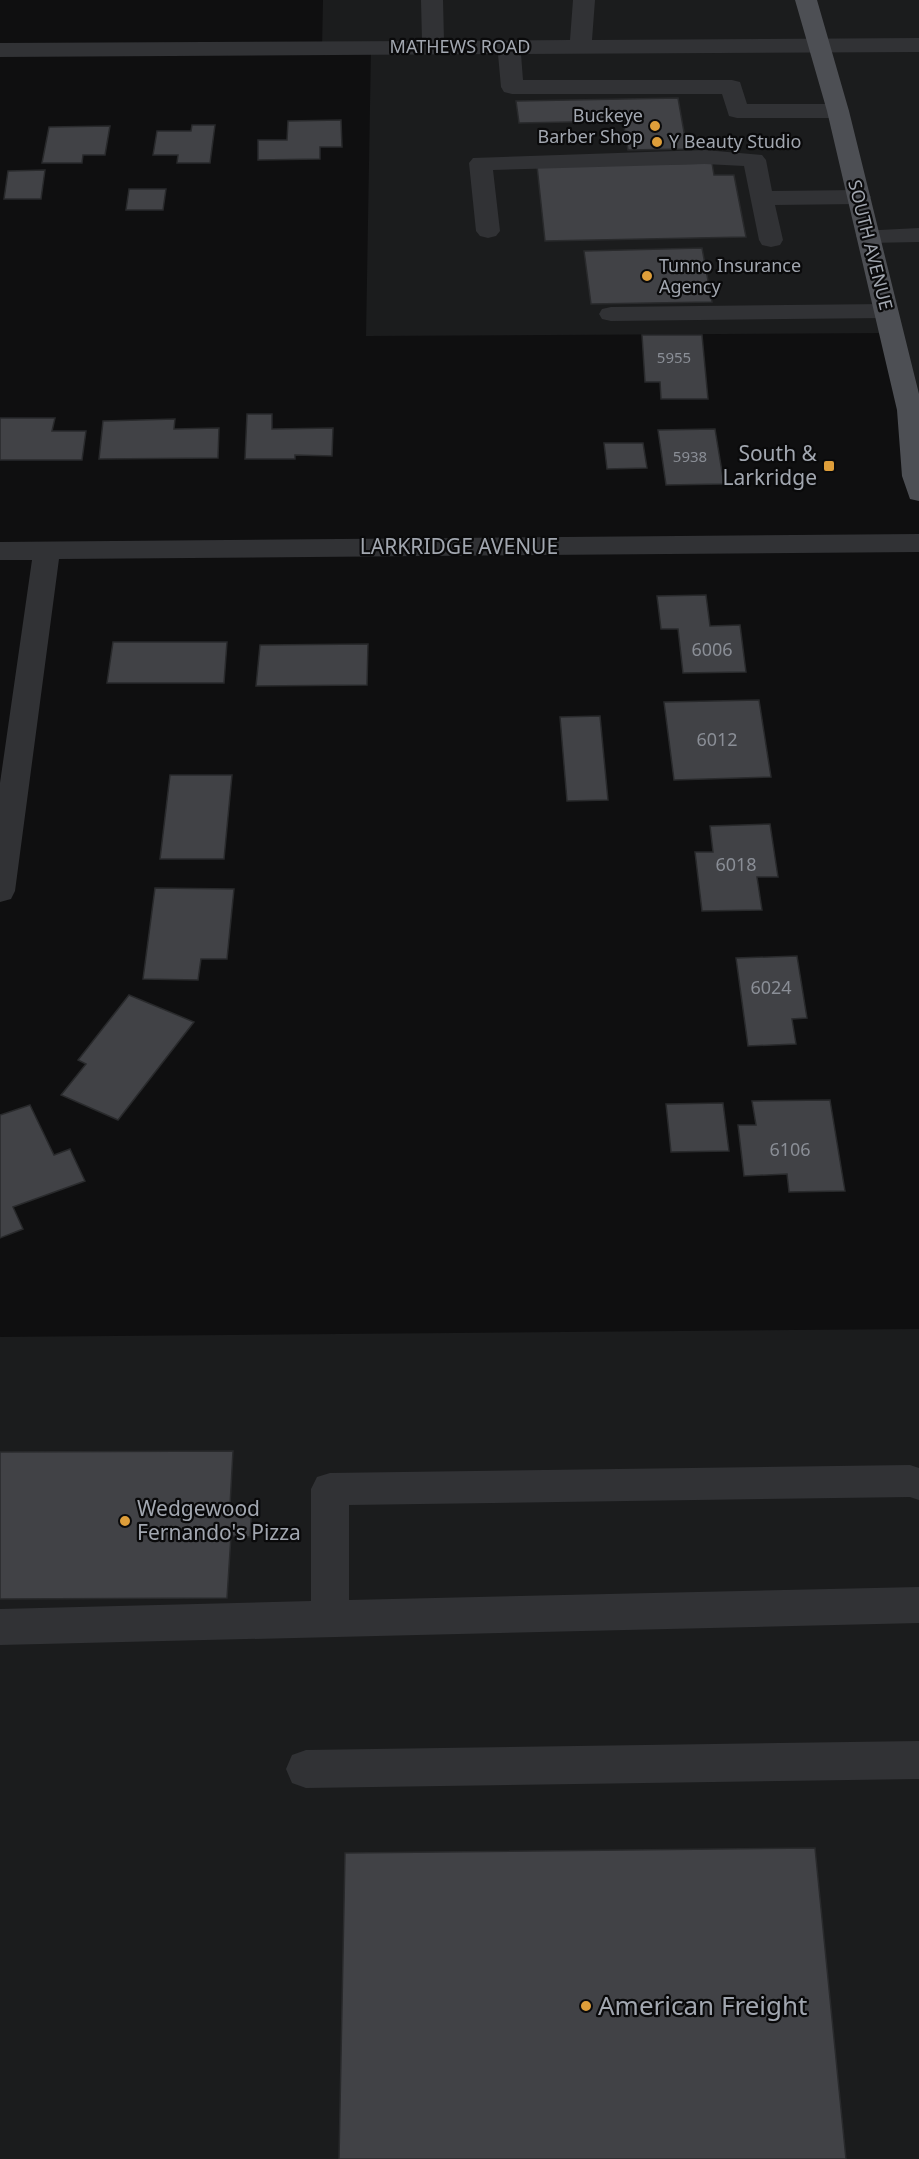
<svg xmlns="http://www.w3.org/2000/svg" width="919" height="2159" viewBox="0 0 919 2159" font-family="'Noto Sans',sans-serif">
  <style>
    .built { fill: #1b1c1d }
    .building { fill: #414246; stroke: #292a2c; stroke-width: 1.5 }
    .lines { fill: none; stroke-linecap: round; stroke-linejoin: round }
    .minor { fill: #313235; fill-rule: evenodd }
    .major { fill: #4d4f54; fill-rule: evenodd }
    .poi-dot { fill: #de9e3a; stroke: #0a0a0b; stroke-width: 2 }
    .labels { text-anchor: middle; stroke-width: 4.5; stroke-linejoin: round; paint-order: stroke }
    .far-number-label { font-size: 15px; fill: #8a8e96 }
    .far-street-label { font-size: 18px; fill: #a2a7b0; stroke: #0a0a0b }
    .far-poi-label { font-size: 18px; fill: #a2a7b0; stroke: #0a0a0b; text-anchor: start }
    .number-label { font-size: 18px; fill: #8a8e96 }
    .poi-label { font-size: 21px; fill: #a2a7b0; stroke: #0a0a0b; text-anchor: end }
    .street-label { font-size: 21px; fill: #a2a7b0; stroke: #0a0a0b }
    .near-poi-label { font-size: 26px; fill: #a2a7b0; stroke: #0a0a0b; text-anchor: start }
  </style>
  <rect width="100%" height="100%" fill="#0f0f10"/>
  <g class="built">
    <path d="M 323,0 L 919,0 L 919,493 L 891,333 L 366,336 L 371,48 L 322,48 Z"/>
    <path d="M 919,1329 L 919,2159 L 0,2159 L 0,1337 Z"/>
  </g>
  <g class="building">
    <path d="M 678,98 L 687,149 L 628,150 L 623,121 L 519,123 L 516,101 Z"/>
    <path d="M 341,120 L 342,147 L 320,147 L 320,159 L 258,160 L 258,140 L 287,140 L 288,121 Z"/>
    <path d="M 192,125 L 215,125 L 210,163 L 177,163 L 178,155 L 153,155 L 157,131 L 191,131 Z"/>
    <path d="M 110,126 L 105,155 L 83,155 L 82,163 L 42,163 L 49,127 Z"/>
    <path d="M 712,163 L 714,175 L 734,175 L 746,237 L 545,241 L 537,166 Z"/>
    <path d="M 45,170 L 41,199 L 4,199 L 8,171 Z"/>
    <path d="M 129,189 L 166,189 L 163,210 L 126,210 Z"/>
    <path d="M 702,248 L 712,302 L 591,304 L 584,251 Z"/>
    <path d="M 642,335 L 702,335 L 708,399 L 661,399 L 660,382 L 645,382 Z"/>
    <path d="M 247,414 L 272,414 L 272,429 L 333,428 L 332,456 L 295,455 L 295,459 L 245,459 Z"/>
    <path d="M 0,418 L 55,418 L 52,431 L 86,431 L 82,460 L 0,460 Z"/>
    <path d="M 175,419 L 174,429 L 219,428 L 218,458 L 99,459 L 103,421 Z"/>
    <path d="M 715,429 L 724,484 L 666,485 L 658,430 Z"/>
    <path d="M 604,443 L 643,443 L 647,468 L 607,469 Z"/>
    <path d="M 706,595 L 710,626 L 740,625 L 746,672 L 683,673 L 678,629 L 661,629 L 657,596 Z"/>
    <path d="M 113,642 L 227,642 L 224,683 L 107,683 Z"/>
    <path d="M 368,644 L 367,685 L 256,686 L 260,645 Z"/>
    <path d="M 759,700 L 771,777 L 674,780 L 664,702 Z"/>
    <path d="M 600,716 L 608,800 L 567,801 L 560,717 Z"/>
    <path d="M 170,775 L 232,775 L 224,859 L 160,859 Z"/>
    <path d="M 770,824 L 778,877 L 757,877 L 762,910 L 702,911 L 695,852 L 713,852 L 710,826 Z"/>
    <path d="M 155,888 L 234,889 L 227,959 L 201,959 L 198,980 L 143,979 Z"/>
    <path d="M 797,956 L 807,1018 L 792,1019 L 796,1044 L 748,1046 L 736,958 Z"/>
    <path d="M 129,995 L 194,1022 L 118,1120 L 61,1095 L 86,1064 L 78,1060 Z"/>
    <path d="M 830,1100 L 845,1191 L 789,1192 L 787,1174 L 744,1176 L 738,1125 L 756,1125 L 752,1101 Z"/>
    <path d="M 723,1103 L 729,1151 L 671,1152 L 666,1104 Z"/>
    <path d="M 30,1105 L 54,1155 L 70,1149 L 85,1181 L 13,1207 L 23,1229 L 0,1238 L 0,1115 Z"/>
    <path d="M 233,1451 L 230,1506 L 252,1506 L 250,1537 L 231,1536 L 227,1598 L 0,1599 L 0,1452 Z"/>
    <path d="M 815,1848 L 846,2159 L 339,2159 L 345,1853 Z"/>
  </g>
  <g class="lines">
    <g class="minor">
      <path d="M 421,0 L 443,0 L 444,41 L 570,40 L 573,0 L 595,0 L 592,40 L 919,38 L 919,52 L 521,54 L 523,80 L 732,80 L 740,82 L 747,104 L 838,104 L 846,106 L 849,111 L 846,116 L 838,118 L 737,118 L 729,116 L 722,94 L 512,94 L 504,92 L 501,87 L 498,54 L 0,57 L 0,43 L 422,41 Z"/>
      <path d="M 705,150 L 762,155 L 766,160 L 772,191 L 859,190 L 867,192 L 871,197 L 867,202 L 859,204 L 775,205 L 783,240 L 780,245 L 771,247 L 762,245 L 759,240 L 744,166 L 705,164 L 493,170 L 500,231 L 496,236 L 488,238 L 480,236 L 476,231 L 469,163 L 473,158 Z"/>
      <path d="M 919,228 L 919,242 L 868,243 L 860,241 L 856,236 L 860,231 Z"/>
      <path d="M 886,304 L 895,306 L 898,311 L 895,316 L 886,318 L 611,321 L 602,319 L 599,314 L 602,309 L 611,307 Z"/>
      <path d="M 919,534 L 919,552 L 59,559 L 15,891 L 11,899 L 0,902 L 0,783 L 32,560 L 0,560 L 0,542 Z"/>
      <path d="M 910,1465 L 919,1468 L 919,1500 L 910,1497 L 349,1505 L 349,1600 L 919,1587 L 919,1623 L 0,1645 L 0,1609 L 311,1601 L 311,1489 L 317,1477 L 330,1473 Z"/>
      <path d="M 919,1741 L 919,1779 L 306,1788 L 292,1783 L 286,1769 L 292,1755 L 306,1750 Z"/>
    </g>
    <path class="major" d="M 795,0 L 817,0 L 849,111 L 919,394 L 919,501 L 910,499 L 902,476 L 897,410 L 827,111 Z"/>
  </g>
  <g class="poi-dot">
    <circle cx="655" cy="126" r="6"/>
    <circle cx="657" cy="142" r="6"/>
    <circle cx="647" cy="276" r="6"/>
    <rect x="823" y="460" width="12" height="12" rx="3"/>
    <circle cx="125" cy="1521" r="6"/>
    <circle cx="586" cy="2006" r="6"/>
  </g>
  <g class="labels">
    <g class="far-number-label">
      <text x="674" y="363">5955</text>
      <text x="690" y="462">5938</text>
    </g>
    <g class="far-street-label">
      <text x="460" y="53">MATHEWS ROAD</text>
      <text transform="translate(870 245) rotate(76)" y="6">SOUTH AVENUE</text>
    </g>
    <g class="far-poi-label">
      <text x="643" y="122" text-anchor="end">Buckeye<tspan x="643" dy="21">Barber Shop</tspan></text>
      <text x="669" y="148">Y Beauty Studio</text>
      <text x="659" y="272">Tunno Insurance<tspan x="659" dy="21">Agency</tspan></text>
    </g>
    <g class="number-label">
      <text x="712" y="656">6006</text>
      <text x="717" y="746">6012</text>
      <text x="736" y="871">6018</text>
      <text x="771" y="994">6024</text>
      <text x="790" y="1156">6106</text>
    </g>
    <g class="poi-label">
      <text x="817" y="461">South &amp;<tspan x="817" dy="24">Larkridge</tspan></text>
      <text x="137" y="1516" text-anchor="start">Wedgewood<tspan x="137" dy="24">Fernando's Pizza</tspan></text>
    </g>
    <g class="street-label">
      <text x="459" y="554">LARKRIDGE AVENUE</text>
    </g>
    <g class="near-poi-label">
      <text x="598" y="2015">American Freight</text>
    </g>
  </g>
</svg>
